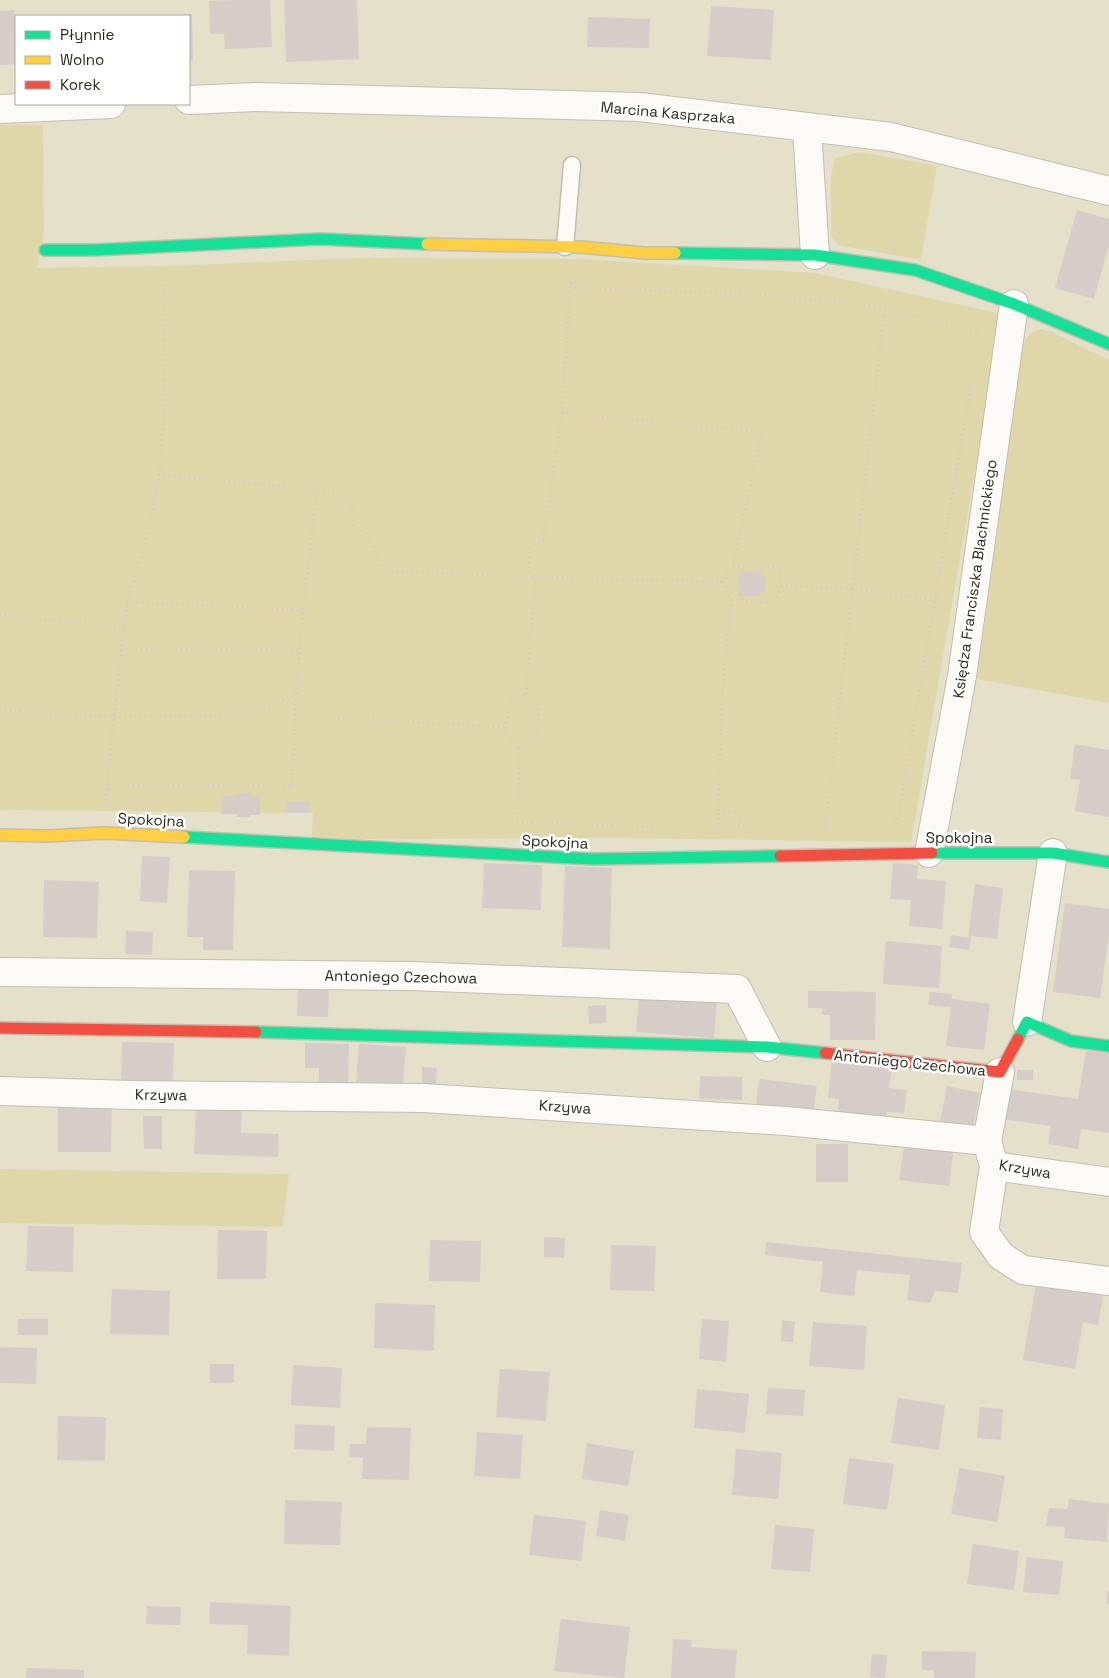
<svg xmlns="http://www.w3.org/2000/svg" width="1109" height="1678" viewBox="0 0 1109 1678" font-family="'Space Grotesk',sans-serif">
  <style>
    .green { fill: #dfd7a9 }
    .building { fill: #d6cdc8 }
    .lines { fill: none; stroke-linecap: round; stroke-linejoin: round }
    .lane-casing { stroke: #c2beac; stroke-width: 19 }
    .street-casing { stroke: #c2beac; stroke-width: 30 }
    .fast-casing { stroke: #c2beac; stroke-width: 14 }
    .slow-casing { stroke: #c2beac; stroke-width: 14 }
    .jam-casing { stroke: #c2beac; stroke-width: 14 }
    .path { stroke: #ceccc6; stroke-width: 3; stroke-dasharray: 1 4; stroke-linecap: butt }
    .lane { stroke: #fbfaf7; stroke-width: 16 }
    .street { stroke: #fbfaf7; stroke-width: 28 }
    .fast { stroke: #16e098; stroke-width: 11 }
    .slow { stroke: #ffcf43; stroke-width: 11 }
    .jam { stroke: #f24e42; stroke-width: 11 }
    .labels { text-anchor: middle; stroke-width: 5; stroke-linejoin: round; paint-order: stroke }
    .street-label { font-size: 15px; fill: #2c2919; stroke: #fff }
  </style>
  <rect width="100%" height="100%" fill="#e4e0c9"/>
  <g class="green">
    <path d="M 0,125 L 43,125 L 44,236 L 37,268 L 165,266 L 359,258 L 578,259 L 815,273 L 1002,314 L 911,842 L 617,838 L 358,839 L 312,836 L 313,813 L 0,810 Z"/>
    <path d="M 860,152 L 937,166 L 921,260 L 838,245 L 831,235 L 831,177 L 835,158 Z"/>
    <path d="M 1041,329 L 1052,332 L 1109,360 L 1109,703 L 977,679 L 1023,343 L 1031,333 Z"/>
    <path d="M 0,1169 L 289,1174 L 283,1227 L 0,1223 Z"/>
  </g>
  <g class="building">
    <path d="M 235,0 L 270,0 L 272,47 L 225,49 L 224,34 L 210,34 L 209,1 Z"/>
    <path d="M 284,0 L 357,0 L 359,59 L 286,62 Z"/>
    <path d="M 711,6 L 774,10 L 771,60 L 707,56 Z"/>
    <path d="M 14,10 L 16,64 L 0,65 L 0,11 Z"/>
    <path d="M 192,14 L 193,61 L 189,61 L 189,16 L 180,16 L 180,15 Z"/>
    <path d="M 588,17 L 650,19 L 649,48 L 587,47 Z"/>
    <path d="M 1077,210 L 1109,219 L 1109,245 L 1094,299 L 1055,288 Z"/>
    <path d="M 739,571 L 759,572 L 765,579 L 765,590 L 758,596 L 738,596 Z"/>
    <path d="M 1075,744 L 1109,750 L 1109,817 L 1075,811 L 1080,780 L 1070,779 Z"/>
    <path d="M 237,793 L 250,793 L 250,796 L 260,796 L 260,815 L 250,815 L 250,817 L 237,817 L 237,814 L 221,814 L 222,796 L 237,795 Z"/>
    <path d="M 286,802 L 309,802 L 309,813 L 287,813 Z"/>
    <path d="M 142,856 L 170,857 L 167,903 L 140,901 Z"/>
    <path d="M 484,863 L 542,865 L 541,910 L 482,908 Z"/>
    <path d="M 893,863 L 918,865 L 917,879 L 946,881 L 942,929 L 909,926 L 911,900 L 890,899 Z"/>
    <path d="M 565,866 L 612,868 L 610,949 L 562,947 Z"/>
    <path d="M 189,870 L 235,871 L 233,950 L 203,950 L 203,937 L 187,937 Z"/>
    <path d="M 44,880 L 99,882 L 97,938 L 43,937 Z"/>
    <path d="M 975,884 L 1003,888 L 997,939 L 971,936 L 969,950 L 949,947 L 951,935 L 968,938 Z"/>
    <path d="M 1065,903 L 1109,909 L 1109,934 L 1100,998 L 1053,992 Z"/>
    <path d="M 126,931 L 153,932 L 152,955 L 125,954 Z"/>
    <path d="M 886,941 L 942,946 L 939,988 L 883,984 Z"/>
    <path d="M 298,987 L 329,987 L 328,1017 L 297,1016 Z"/>
    <path d="M 808,991 L 876,992 L 875,1040 L 830,1040 L 830,1015 L 822,1015 L 822,1008 L 808,1008 Z"/>
    <path d="M 930,992 L 952,994 L 951,1007 L 928,1005 Z"/>
    <path d="M 639,995 L 717,1001 L 714,1038 L 636,1032 Z"/>
    <path d="M 952,999 L 990,1004 L 984,1050 L 946,1046 Z"/>
    <path d="M 606,1005 L 606,1023 L 589,1024 L 588,1006 Z"/>
    <path d="M 122,1042 L 174,1043 L 173,1085 L 121,1084 Z"/>
    <path d="M 305,1043 L 349,1044 L 348,1084 L 319,1083 L 319,1068 L 305,1068 Z"/>
    <path d="M 359,1044 L 406,1047 L 403,1085 L 356,1082 Z"/>
    <path d="M 1086,1051 L 1109,1053 L 1109,1133 L 1081,1129 L 1078,1149 L 1048,1144 L 1051,1126 L 1003,1119 L 1007,1089 L 1078,1099 Z"/>
    <path d="M 832,1061 L 892,1068 L 889,1088 L 907,1090 L 904,1113 L 887,1112 L 886,1118 L 838,1112 L 839,1099 L 828,1098 Z"/>
    <path d="M 422,1067 L 437,1068 L 436,1087 L 422,1086 Z"/>
    <rect x="1017" y="1070" width="16" height="10"/>
    <path d="M 700,1076 L 742,1077 L 742,1100 L 699,1099 Z"/>
    <path d="M 759,1079 L 817,1086 L 813,1112 L 756,1105 Z"/>
    <path d="M 947,1086 L 980,1093 L 973,1128 L 940,1122 Z"/>
    <path d="M 58,1100 L 112,1101 L 111,1152 L 58,1152 Z"/>
    <path d="M 196,1103 L 242,1105 L 241,1133 L 279,1134 L 278,1157 L 194,1154 Z"/>
    <path d="M 143,1116 L 162,1116 L 162,1149 L 144,1149 Z"/>
    <path d="M 905,1140 L 954,1146 L 949,1186 L 899,1180 Z"/>
    <rect x="816" y="1144" width="32" height="38"/>
    <path d="M 28,1226 L 74,1227 L 73,1272 L 26,1271 Z"/>
    <path d="M 218,1230 L 267,1231 L 266,1279 L 217,1279 Z"/>
    <path d="M 544,1237 L 565,1238 L 564,1258 L 544,1257 Z"/>
    <path d="M 430,1240 L 481,1241 L 480,1282 L 429,1281 Z"/>
    <path d="M 766,1242 L 962,1263 L 958,1293 L 935,1291 L 930,1303 L 907,1300 L 910,1275 L 857,1270 L 854,1296 L 820,1292 L 823,1262 L 765,1255 Z"/>
    <path d="M 611,1245 L 656,1246 L 654,1291 L 610,1290 Z"/>
    <path d="M 1038,1273 L 1105,1285 L 1098,1325 L 1083,1322 L 1075,1369 L 1023,1360 Z"/>
    <path d="M 112,1289 L 170,1291 L 169,1335 L 110,1334 Z"/>
    <path d="M 375,1303 L 435,1305 L 434,1351 L 374,1348 Z"/>
    <rect x="18" y="1319" width="30" height="16"/>
    <path d="M 702,1319 L 729,1321 L 726,1362 L 699,1359 Z"/>
    <path d="M 782,1320 L 795,1322 L 793,1342 L 781,1341 Z"/>
    <path d="M 813,1322 L 867,1326 L 864,1370 L 809,1366 Z"/>
    <path d="M 0,1347 L 37,1348 L 36,1384 L 0,1383 Z"/>
    <rect x="210" y="1364" width="24" height="19"/>
    <path d="M 293,1365 L 342,1368 L 340,1408 L 291,1405 Z"/>
    <path d="M 500,1369 L 550,1372 L 546,1421 L 496,1417 Z"/>
    <path d="M 768,1388 L 805,1390 L 803,1416 L 766,1414 Z"/>
    <path d="M 697,1389 L 749,1394 L 745,1433 L 694,1428 Z"/>
    <path d="M 898,1398 L 945,1405 L 939,1450 L 891,1443 Z"/>
    <path d="M 980,1407 L 1003,1409 L 1001,1440 L 977,1438 Z"/>
    <path d="M 58,1416 L 106,1417 L 105,1461 L 57,1460 Z"/>
    <path d="M 295,1424 L 335,1426 L 334,1451 L 294,1449 Z"/>
    <path d="M 367,1427 L 411,1428 L 409,1480 L 362,1479 L 363,1458 L 349,1457 L 350,1444 L 366,1444 Z"/>
    <path d="M 477,1432 L 523,1435 L 520,1479 L 474,1476 Z"/>
    <path d="M 587,1443 L 634,1451 L 628,1486 L 582,1479 Z"/>
    <path d="M 736,1449 L 782,1453 L 778,1499 L 732,1495 Z"/>
    <path d="M 849,1458 L 894,1464 L 887,1510 L 843,1504 Z"/>
    <path d="M 959,1468 L 1005,1476 L 997,1522 L 951,1514 Z"/>
    <path d="M 1069,1499 L 1109,1504 L 1107,1542 L 1064,1538 L 1065,1527 L 1046,1526 L 1049,1508 L 1067,1509 Z"/>
    <path d="M 285,1500 L 342,1502 L 340,1545 L 284,1544 Z"/>
    <path d="M 600,1510 L 629,1515 L 625,1541 L 596,1536 Z"/>
    <path d="M 534,1515 L 586,1521 L 581,1561 L 529,1555 Z"/>
    <path d="M 775,1525 L 814,1529 L 810,1572 L 771,1569 Z"/>
    <path d="M 973,1544 L 1019,1551 L 1014,1590 L 967,1584 Z"/>
    <path d="M 1027,1557 L 1063,1561 L 1059,1595 L 1023,1592 Z"/>
    <path d="M 1108,1590 L 1109,1590 L 1109,1604 L 1106,1604 Z"/>
    <path d="M 210,1602 L 291,1606 L 289,1656 L 247,1654 L 248,1625 L 209,1624 Z"/>
    <path d="M 147,1606 L 181,1607 L 180,1625 L 146,1624 Z"/>
    <path d="M 561,1619 L 630,1627 L 624,1678 L 554,1671 Z"/>
    <path d="M 673,1639 L 692,1640 L 691,1647 L 737,1650 L 735,1678 L 671,1678 Z"/>
    <path d="M 922,1651 L 976,1652 L 975,1678 L 934,1678 L 934,1670 L 922,1670 Z"/>
    <path d="M 872,1654 L 887,1655 L 885,1678 L 870,1677 Z"/>
    <path d="M 27,1668 L 84,1670 L 84,1678 L 26,1678 Z"/>
  </g>
  <g class="lines">
    <g class="lane-casing">
      <path id="lane" d="M 565,247 L 572,165"/>
    </g>
    <g class="street-casing">
      <g id="street">
        <path d="M 189,100 L 256,97 L 640,107 L 891,137 L 1109,191"/>
        <path d="M 0,109 L 111,104"/>
        <path d="M 807,128 L 815,255"/>
        <path d="M 929,853 L 962,676 L 1014,304"/>
        <path d="M 0,972 L 412,976 L 737,989 L 767,1047"/>
        <path d="M 1027,1022 L 1053,853"/>
        <path d="M 0,1091 L 132,1095 L 423,1098 L 786,1121 L 987,1141 L 994,1166 L 1109,1182"/>
        <path d="M 987,1141 L 1000,1072"/>
        <path d="M 994,1166 L 984,1232 L 1001,1256 L 1023,1270 L 1109,1281"/>
      </g>
    </g>
    <g class="fast-casing">
      <g id="fast">
        <path d="M 45,250 L 94,250 L 320,239 L 427,244"/>
        <path d="M 675,253 L 815,255 L 915,270 L 1014,304 L 1109,344"/>
        <path d="M 184,837 L 592,859 L 780,856"/>
        <path d="M 932,853 L 1053,853 L 1109,862"/>
        <path d="M 256,1032 L 767,1047 L 825,1053"/>
        <path d="M 1018,1039 L 1027,1022 L 1071,1041 L 1109,1046"/>
      </g>
    </g>
    <g class="slow-casing">
      <g id="slow">
        <path d="M 427,244 L 580,247 L 645,253 L 675,253"/>
        <path d="M 0,835 L 48,836 L 104,833 L 184,837"/>
      </g>
    </g>
    <g class="jam-casing">
      <g id="jam">
        <path d="M 780,856 L 932,853"/>
        <path d="M 0,1028 L 256,1032"/>
        <path d="M 825,1053 L 1000,1072 L 1018,1039"/>
      </g>
    </g>
    <g class="path">
      <path d="M 570,287 L 761,295 L 885,307 L 979,334 L 979,337"/>
      <path d="M 562,413 L 762,432 L 733,566"/>
      <path d="M 159,475 L 317,489 L 351,499 L 353,524 L 368,535 L 384,571 L 536,577 L 722,582"/>
      <path d="M 781,586 L 852,588 L 936,600"/>
      <path d="M 127,602 L 304,610"/>
      <path d="M 0,615 L 124,627"/>
      <path d="M 121,649 L 299,650"/>
      <path d="M 526,694 L 536,577 L 528,570 L 531,546 L 543,541 L 562,413 L 570,287 L 574,274"/>
      <path d="M 526,694 L 539,707 L 537,736 L 519,748 L 505,734 L 511,695 Z"/>
      <path d="M 0,709 L 114,717 L 227,715 L 273,704 L 296,694 L 301,631 L 317,489"/>
      <path d="M 338,718 L 507,727"/>
      <path d="M 519,748 L 519,784 L 516,822 L 653,827"/>
      <path d="M 108,785 L 292,786 L 296,694"/>
      <path d="M 106,805 L 110,751 L 127,602 L 148,533 L 159,475 L 164,412 L 165,275"/>
      <path d="M 718,810 L 723,684 L 731,600 L 722,582 L 733,566 L 779,568 L 781,586 L 775,603 L 731,600"/>
      <path d="M 895,824 L 899,813 L 971,385"/>
      <path d="M 825,828 L 885,307"/>
      <path d="M 717,829 L 718,810 L 741,812 L 739,825 L 745,825"/>
    </g>
    <use href="#lane" class="lane"/>
    <use href="#street" class="street"/>
    <use href="#fast" class="fast"/>
    <use href="#slow" class="slow"/>
    <use href="#jam" class="jam"/>
  </g>
  <g class="labels">
    <g class="street-label">
      <text transform="translate(668 113) rotate(5)" y="5">Marcina Kasprzaka</text>
      <text transform="translate(975 579) rotate(-82)" y="5">Księdza Franciszka Blachnickiego</text>
      <text transform="translate(151 820) rotate(3)" y="5">Spokojna</text>
      <text x="959" y="843">Spokojna</text>
      <text transform="translate(555 842) rotate(3)" y="5">Spokojna</text>
      <text transform="translate(401 977) rotate(1)" y="5">Antoniego Czechowa</text>
      <text transform="translate(910 1063) rotate(6)" y="5">Antoniego Czechowa</text>
      <text transform="translate(161 1095) rotate(1)" y="5">Krzywa</text>
      <text transform="translate(565 1107) rotate(4)" y="5">Krzywa</text>
      <text transform="translate(1025 1169) rotate(10)" y="5">Krzywa</text>
    </g>
  </g>
  <rect x="15" y="15" width="175" height="90" fill="#ffffff" stroke="#aba9a3"/>
  <rect x="25" y="31" width="25" height="8" fill="#16e098" stroke="#aba9a3"/>
  <text x="60" y="40" font-size="15" fill="#2c2919">Płynnie</text>
  <rect x="25" y="56" width="25" height="8" fill="#ffcf43" stroke="#aba9a3"/>
  <text x="60" y="65" font-size="15" fill="#2c2919">Wolno</text>
  <rect x="25" y="81" width="25" height="8" fill="#f24e42" stroke="#aba9a3"/>
  <text x="60" y="90" font-size="15" fill="#2c2919">Korek</text>
</svg>
